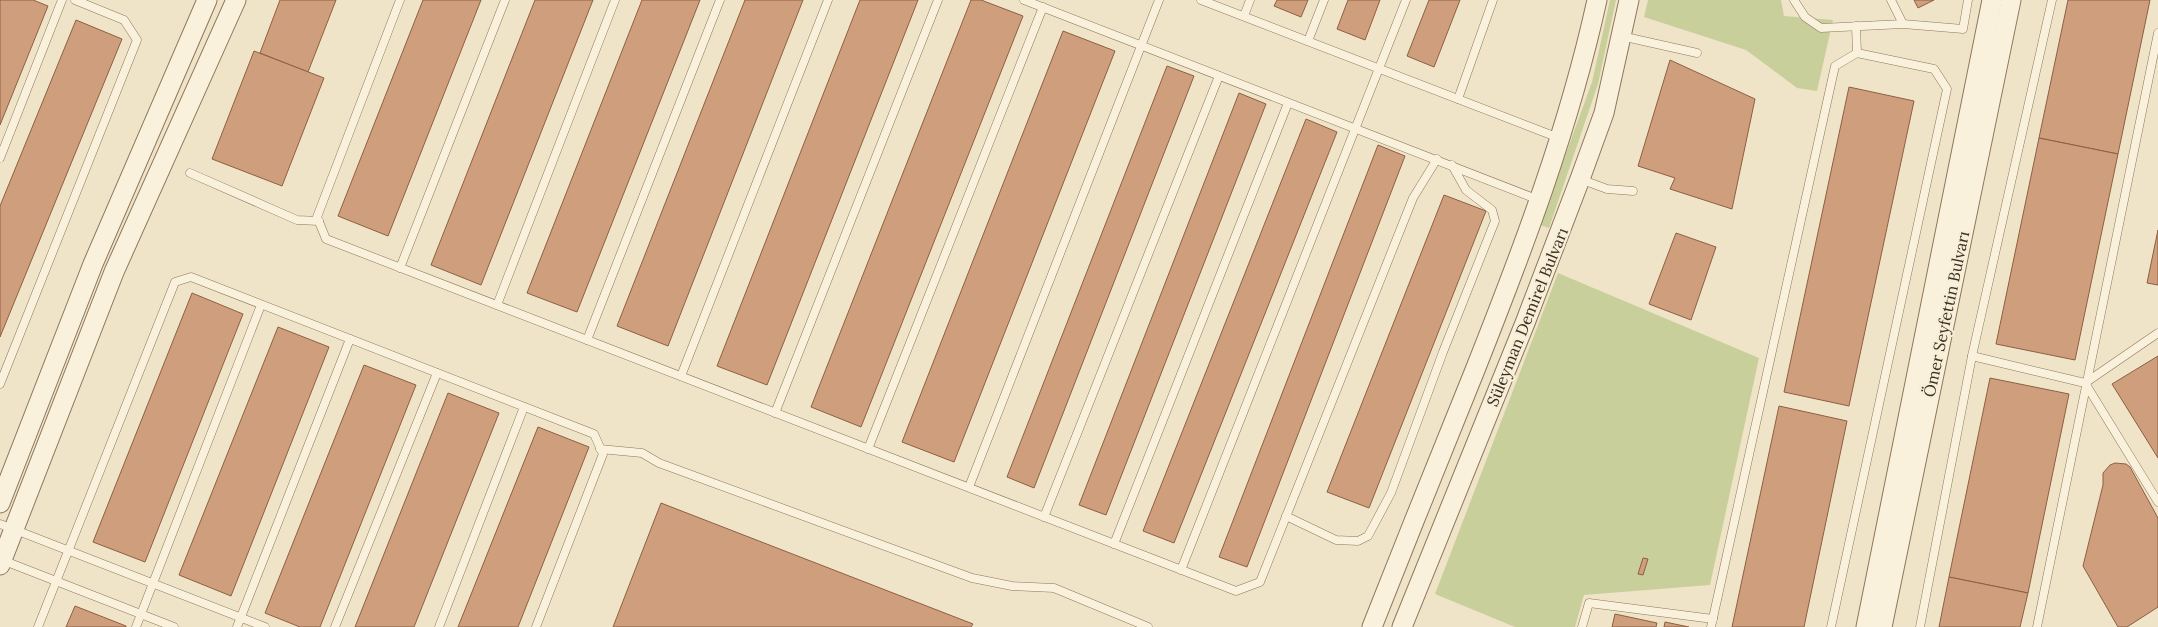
<svg xmlns="http://www.w3.org/2000/svg" width="2158" height="627" viewBox="0 0 2158 627" font-family="Lora,serif">
  <style>
    .green { fill: #c9cf9b }
    .building { fill: #cf9f7d; stroke: #8d5f41 }
    .lines { fill: none; stroke-linecap: round; stroke-linejoin: round }
    .service-casing { stroke: #8d765c; stroke-width: 9 }
    .tertiary-casing { stroke: #8d765c; stroke-width: 21 }
    .service { stroke: #faf1dc; stroke-width: 8 }
    .tertiary { stroke: #faf1dc; stroke-width: 19 }
    .labels { text-anchor: middle; stroke-width: 4.5; stroke-linejoin: round; paint-order: stroke }
    .street-label { font-size: 16px; fill: #3d2e20; stroke: #f7eed8 }
  </style>
  <rect width="100%" height="100%" fill="#f0e4c8"/>
  <g class="green">
    <path d="M 1610,0 L 1616,0 L 1598,84 L 1549,228 L 1540,225 L 1592,82 Z"/>
    <path d="M 1648,0 L 1781,0 L 1784,16 L 1833,20 L 1817,91 L 1797,88 L 1746,50 L 1644,17 Z"/>
    <path d="M 1558,273 L 1759,358 L 1710,585 L 1584,595 L 1575,627 L 1515,627 L 1435,594 Z"/>
  </g>
  <g class="building">
    <path d="M 0,0 L 33,0 L 48,6 L 0,125 Z"/>
    <path d="M 280,0 L 336,0 L 308,72 L 260,53 Z"/>
    <path d="M 423,0 L 481,0 L 388,236 L 338,216 Z"/>
    <path d="M 535,0 L 593,0 L 481,285 L 431,265 Z"/>
    <path d="M 642,0 L 700,0 L 577,312 L 527,293 Z"/>
    <path d="M 745,0 L 803,0 L 668,346 L 617,326 Z"/>
    <path d="M 860,0 L 918,0 L 767,385 L 717,366 Z"/>
    <path d="M 971,0 L 981,0 L 1023,16 L 861,427 L 811,407 Z"/>
    <path d="M 1277,0 L 1308,0 L 1301,17 L 1274,6 Z"/>
    <path d="M 1348,0 L 1380,0 L 1365,40 L 1337,29 Z"/>
    <path d="M 1429,0 L 1460,0 L 1434,67 L 1407,56 Z"/>
    <path d="M 1914,0 L 1934,0 L 1918,8 Z"/>
    <path d="M 2068,0 L 2150,0 L 2118,154 L 2039,138 Z"/>
    <path d="M 76,20 L 122,39 L 0,337 L 0,206 Z"/>
    <path d="M 1063,31 L 1115,51 L 954,462 L 902,442 Z"/>
    <path d="M 254,51 L 324,78 L 282,186 L 212,159 Z"/>
    <path d="M 1670,60 L 1755,99 L 1732,209 L 1670,189 L 1675,178 L 1638,166 Z"/>
    <path d="M 1167,66 L 1194,76 L 1034,488 L 1007,477 Z"/>
    <path d="M 1849,87 L 1914,101 L 1849,406 L 1784,392 Z"/>
    <path d="M 1239,93 L 1266,104 L 1106,515 L 1079,505 Z"/>
    <path d="M 1306,119 L 1337,132 L 1174,543 L 1143,531 Z"/>
    <path d="M 2039,138 L 2118,154 L 2075,360 L 1996,344 Z"/>
    <path d="M 1378,145 L 1405,156 L 1247,567 L 1219,557 Z"/>
    <path d="M 1444,195 L 1486,211 L 1369,508 L 1327,492 Z"/>
    <path d="M 2158,230 L 2158,285 L 2147,283 Z"/>
    <path d="M 1676,233 L 1716,247 L 1691,320 L 1649,304 Z"/>
    <path d="M 192,293 L 243,314 L 145,562 L 93,542 Z"/>
    <path d="M 278,327 L 329,347 L 231,596 L 179,575 Z"/>
    <path d="M 2158,356 L 2158,458 L 2112,384 Z"/>
    <path d="M 364,365 L 416,385 L 320,627 L 300,627 L 265,613 Z"/>
    <path d="M 1990,378 L 2069,394 L 2028,593 L 1949,577 Z"/>
    <path d="M 448,393 L 499,413 L 414,627 L 355,627 Z"/>
    <path d="M 1779,406 L 1847,421 L 1804,627 L 1732,627 Z"/>
    <path d="M 538,427 L 589,447 L 518,627 L 458,627 Z"/>
    <path d="M 2115,463 L 2126,464 L 2130,467 L 2158,518 L 2158,607 L 2127,627 L 2118,627 L 2083,566 L 2103,485 L 2103,473 L 2110,465 Z"/>
    <path d="M 661,503 L 973,624 L 971,627 L 613,627 Z"/>
    <path d="M 1643,558 L 1648,559 L 1643,575 L 1638,574 Z"/>
    <path d="M 1949,577 L 2028,593 L 2020,627 L 1939,627 Z"/>
    <path d="M 75,606 L 126,626 L 126,627 L 66,627 Z"/>
    <path d="M 1615,614 L 1657,623 L 1656,627 L 1612,627 Z"/>
    <path d="M 1665,622 L 1689,627 L 1664,627 Z"/>
  </g>
  <g class="lines">
    <g class="service-casing">
      <g id="service">
        <path d="M 400,0 L 317,217 L 326,239 L 1236,591 L 1260,582 L 1413,198 L 1437,159"/>
        <path d="M 1024,0 L 1539,200"/>
        <path d="M 1201,0 L 1559,138"/>
        <path d="M 1794,0 L 1805,17 L 1821,28 L 1903,24 L 1963,29 L 1968,0"/>
        <path d="M 1891,0 L 1903,24"/>
        <path d="M 1244,16 L 1250,0"/>
        <path d="M 1856,26 L 1857,53"/>
        <path d="M 1621,36 L 1697,53"/>
        <path d="M 1308,41 L 1324,0"/>
        <path d="M 1458,99 L 1493,0"/>
        <path d="M 0,158 L 62,0"/>
        <path d="M 190,173 L 297,220 L 319,221"/>
        <path d="M 1580,179 L 1607,189 L 1633,191"/>
        <path d="M 400,268 L 505,0"/>
        <path d="M 497,305 L 615,0"/>
        <path d="M 587,340 L 720,0"/>
        <path d="M 1972,356 L 2085,383 L 2158,333"/>
        <path d="M 681,376 L 828,0"/>
        <path d="M 2085,383 L 2158,502"/>
        <path d="M 0,384 L 137,40 L 124,20 L 75,0"/>
        <path d="M 775,413 L 938,0"/>
        <path d="M 600,449 L 642,453 L 659,463 L 972,578 L 1012,586 L 1054,588 L 1148,627"/>
        <path d="M 868,449 L 1043,7"/>
        <path d="M 969,487 L 1159,0"/>
        <path d="M 1286,516 L 1336,540 L 1358,541 L 1368,536 L 1391,493 L 1443,352 L 1495,221 L 1492,210 L 1466,190 L 1452,165"/>
        <path d="M 1044,517 L 1219,76"/>
        <path d="M 0,524 L 265,627"/>
        <path d="M 1114,544 L 1288,103"/>
        <path d="M 2,560 L 174,627"/>
        <path d="M 1181,570 L 1406,0"/>
        <path d="M 38,627 L 175,282 L 191,277 L 594,434 L 603,454 L 536,627"/>
        <path d="M 136,627 L 261,305"/>
        <path d="M 237,627 L 350,339"/>
        <path d="M 335,627 L 437,373"/>
        <path d="M 439,627 L 524,407"/>
        <path d="M 1582,627 L 1589,603 L 1713,619"/>
        <path d="M 1711,627 L 1835,66 L 1857,53 L 1934,69 L 1947,89 L 1831,627"/>
        <path d="M 1920,627 L 1972,356 L 2052,0"/>
        <path d="M 2037,627 L 2158,33"/>
      </g>
    </g>
    <g class="tertiary-casing">
      <g id="tertiary">
        <path d="M 0,503 L 93,264 L 207,0"/>
        <path d="M 0,565 L 114,272 L 236,0"/>
        <path d="M 1372,627 C 1406,541 1440,456 1475,370 C 1523,249 1569,128 1597,0"/>
        <path d="M 1402,627 L 1525,323 L 1580,179 L 1604,113 L 1629,0"/>
        <path d="M 1866,627 L 1992,0"/>
        <path d="M 1882,627 L 2011,0"/>
      </g>
    </g>
    <use href="#service" class="service"/>
    <use href="#tertiary" class="tertiary"/>
  </g>
  <g class="labels">
    <g class="street-label">
      <text transform="translate(1946 314) rotate(-78)" y="6">Ömer Seyfettin Bulvarı</text>
      <text transform="translate(1527 317) rotate(-68)" y="6">Süleyman Demirel Bulvarı</text>
    </g>
  </g>
</svg>
